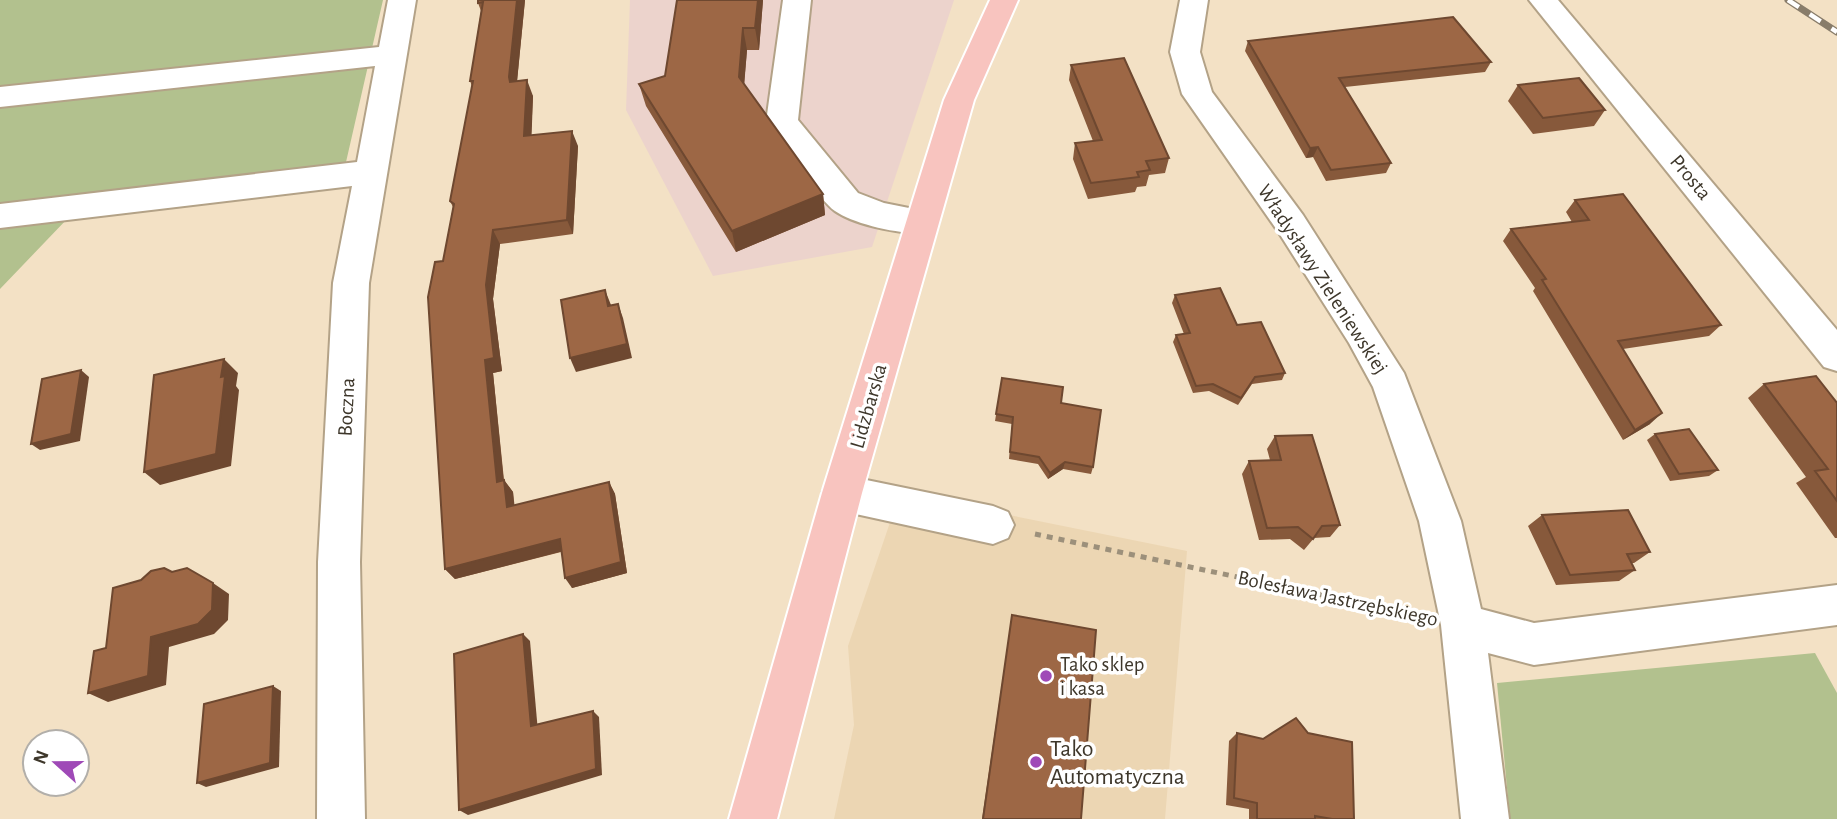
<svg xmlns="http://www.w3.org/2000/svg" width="1837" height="819" viewBox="0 0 1837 819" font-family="'Alegreya Sans',sans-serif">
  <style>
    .built { fill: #ecd6b3 }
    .industrial { fill: #ecd3cc }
    .green { fill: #b2c18e }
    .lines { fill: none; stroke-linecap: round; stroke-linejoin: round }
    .minor-casing { stroke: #b3a287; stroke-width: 4 }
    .major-casing { stroke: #fff; stroke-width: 4 }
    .path { stroke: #9c907b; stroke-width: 5; stroke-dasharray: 6 6; stroke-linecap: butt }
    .minor { fill: #fff; fill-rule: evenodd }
    .major { fill: #f8c4bf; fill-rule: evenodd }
    .rail-casing { stroke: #887c6a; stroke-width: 7 }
    .rail { stroke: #fff; stroke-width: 4.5; stroke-dasharray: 13; stroke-linecap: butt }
    .wall { fill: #87593b }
    .shaded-wall { fill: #6e4830 }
    .building { fill: #9d6745; stroke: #6e4830; stroke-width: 2 }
    .poi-dot { fill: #9f49b7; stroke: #fff; stroke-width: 2.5 }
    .labels { text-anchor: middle; stroke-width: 7; stroke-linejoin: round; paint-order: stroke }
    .street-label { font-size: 21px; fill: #3e372b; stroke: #fff }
    .poi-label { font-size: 21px; fill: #3e372b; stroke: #fff; text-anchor: start }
    .near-poi-label { font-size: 24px; fill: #3e372b; stroke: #fff; text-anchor: start }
  </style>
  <rect width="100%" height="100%" fill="#f3e1c5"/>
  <path class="built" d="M 900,493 L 1187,551 L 1165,819 L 834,819 L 854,725 L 848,646 Z"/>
  <path class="industrial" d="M 630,0 L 954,0 L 872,247 L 713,276 L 626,110 Z"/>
  <g class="green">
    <path d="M 0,0 L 383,0 L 341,184 L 68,218 L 0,289 Z"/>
    <path d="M 1815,653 L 1837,693 L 1837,819 L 1510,819 L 1497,683 Z"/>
  </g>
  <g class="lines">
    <g class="minor-casing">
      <g id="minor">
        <path d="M 388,0 L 416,0 L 369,283 L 360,562 L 365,819 L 317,819 L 318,562 L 333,283 L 352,186 L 0,228 L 0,204 L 357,162 L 375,66 L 0,107 L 0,87 L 379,47 Z"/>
        <path d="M 783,0 L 811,0 L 798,120 L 858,193 L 884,203 L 934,213 L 939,222 L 934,231 C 911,238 855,225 835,211 C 820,201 784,147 771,130 L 766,122 Z"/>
        <path d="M 1180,0 L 1208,0 L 1200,52 L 1212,92 L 1303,215 L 1404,373 L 1461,521 L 1481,609 L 1534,623 L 1837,585 L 1837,625 L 1534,665 L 1488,653 L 1509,819 L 1461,819 L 1441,625 L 1419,521 L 1373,387 L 1349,343 L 1279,233 L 1182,94 L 1170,52 Z"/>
        <path d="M 1529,0 L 1558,0 L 1837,330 L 1837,371 L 1824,367 Z"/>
        <path d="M 842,475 L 993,506 L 1008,512 L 1014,525 L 1008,538 L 993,544 L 842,511 L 828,506 L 822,493 L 828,480 Z"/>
      </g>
    </g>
    <g class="major-casing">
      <path id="major" d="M 990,0 L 1018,0 L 974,100 L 862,493 L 777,819 L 729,819 L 822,493 L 944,100 Z"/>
    </g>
    <path class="path" d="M 1035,534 L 1416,615"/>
    <use href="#minor" class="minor"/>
    <use href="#major" class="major"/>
    <g class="rail-casing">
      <path id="rail" d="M 1788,0 L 1837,32"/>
    </g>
    <use href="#rail" class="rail"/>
  </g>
  <g class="wall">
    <path d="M 478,0 L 525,0 L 517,81 L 533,96 L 531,135 L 578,146 L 573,234 L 500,244 L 493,299 L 502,371 L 493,373 L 504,480 L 513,492 L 514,506 L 609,482 L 615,494 L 627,573 L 572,588 L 561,552 L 455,579 L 445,569 L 443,261 L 453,207 L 450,201 L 472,86 L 470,81 L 481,11 L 478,3 Z"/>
    <path d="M 763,0 L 759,50 L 747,50 L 744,84 L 823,194 L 825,215 L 736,252 L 646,106 L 639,84 L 665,76 Z"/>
    <path d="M 1248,41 L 1491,62 L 1485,72 L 1345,87 L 1391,163 L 1386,173 L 1326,181 L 1313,157 L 1306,158 L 1245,51 Z"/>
    <path d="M 1071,65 L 1169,158 L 1165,173 L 1149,175 L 1146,186 L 1137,187 L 1135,192 L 1088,199 L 1073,159 L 1075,143 L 1093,141 L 1069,80 Z"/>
    <path d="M 1518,85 L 1605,110 L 1594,126 L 1533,134 L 1508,101 Z"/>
    <path d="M 1575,200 L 1721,325 L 1709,336 L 1623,349 L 1650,424 L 1623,440 L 1533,291 L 1535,288 L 1503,241 L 1511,229 L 1572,222 L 1566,212 Z"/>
    <path d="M 1175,295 L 1237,325 L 1285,373 L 1282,380 L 1252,384 L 1238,405 L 1209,391 L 1193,393 L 1173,342 L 1176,335 L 1184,334 L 1172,303 Z"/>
    <path d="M 1002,378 L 1061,403 L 1093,467 L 1091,474 L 1063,469 L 1048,479 L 1038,464 L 1009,459 L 1012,424 L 995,421 Z"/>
    <path d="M 1764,384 L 1837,403 L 1837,538 L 1835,538 L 1796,483 L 1806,477 L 1748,398 Z"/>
    <path d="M 1655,434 L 1718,470 L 1709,476 L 1670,481 L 1647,440 Z"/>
    <path d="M 1275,436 L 1340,525 L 1330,537 L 1314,538 L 1304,550 L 1290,539 L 1259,540 L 1242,474 L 1249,461 L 1270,460 L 1267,449 Z"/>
    <path d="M 1542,515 L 1650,552 L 1634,563 L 1631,563 L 1635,570 L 1619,581 L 1556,585 L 1528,526 Z"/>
    <path d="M 1012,615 L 1081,819 L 982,819 Z"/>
    <path d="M 1237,733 L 1263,739 L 1354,819 L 1249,819 L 1249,809 L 1226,805 L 1229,741 Z"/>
  </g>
  <g class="shaded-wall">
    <path d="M 517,0 L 525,0 L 516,92 L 510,82 L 509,77 Z"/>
    <path d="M 758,0 L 763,0 L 759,50 L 755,28 Z"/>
    <path d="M 743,28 L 747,50 L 743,99 L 739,77 Z"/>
    <path d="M 527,80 L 533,96 L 531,151 L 524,136 Z"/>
    <path d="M 572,131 L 578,146 L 573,234 L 567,220 Z"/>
    <path d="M 1318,147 L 1313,157 L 1306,158 L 1310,148 Z"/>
    <path d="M 823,194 L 825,215 L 736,252 L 732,231 Z"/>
    <path d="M 493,230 L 500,244 L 493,299 L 502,371 L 493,373 L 505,494 L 497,482 L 485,360 L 486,285 Z"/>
    <path d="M 605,290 L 611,305 L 614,320 L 608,306 Z"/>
    <path d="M 618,304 L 623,318 L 632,358 L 576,372 L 570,358 Z"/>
    <path d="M 224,359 L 238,373 L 236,386 L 239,390 L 231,466 L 160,485 L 144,472 L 221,377 Z"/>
    <path d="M 81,370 L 89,377 L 80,441 L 40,450 L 31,444 Z"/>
    <path d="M 1662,413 L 1650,424 L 1623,440 L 1635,430 Z"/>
    <path d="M 1065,462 L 1063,469 L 1048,479 L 1050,473 Z"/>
    <path d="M 504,480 L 513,492 L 516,519 L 507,507 Z"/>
    <path d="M 609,482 L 615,494 L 627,573 L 572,588 L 565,578 Z"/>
    <path d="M 560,539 L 567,550 L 455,579 L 445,569 Z"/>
    <path d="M 213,583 L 229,594 L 228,620 L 214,634 L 169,647 L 166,685 L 108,702 L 88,693 Z"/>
    <path d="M 523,634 L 530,641 L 538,732 L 531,726 Z"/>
    <path d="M 273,686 L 281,691 L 279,767 L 206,787 L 197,783 Z"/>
    <path d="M 593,711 L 599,717 L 602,775 L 468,815 L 459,810 Z"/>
  </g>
  <g class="building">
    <path d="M 478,0 L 517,0 L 509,77 L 510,82 L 527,80 L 524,136 L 572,131 L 567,220 L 493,230 L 486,285 L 494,358 L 485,360 L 497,482 L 504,480 L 507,507 L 609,482 L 621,562 L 565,578 L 560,539 L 445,569 L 428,297 L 435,262 L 443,261 L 454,204 L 450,201 L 473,81 L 470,81 L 483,2 L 478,3 Z"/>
    <path d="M 677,0 L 758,0 L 755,28 L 743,28 L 739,77 L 823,194 L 732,231 L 639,84 L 665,76 Z"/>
    <path d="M 1453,17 L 1491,62 L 1339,78 L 1391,163 L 1331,170 L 1318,147 L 1310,148 L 1248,41 Z"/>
    <path d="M 1124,58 L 1169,158 L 1146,161 L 1150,170 L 1137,172 L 1139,177 L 1091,183 L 1075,143 L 1102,140 L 1071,65 Z"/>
    <path d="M 1579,78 L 1605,110 L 1543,118 L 1518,85 Z"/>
    <path d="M 1623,194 L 1721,325 L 1618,341 L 1662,413 L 1635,430 L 1542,280 L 1546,279 L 1511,229 L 1589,220 L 1575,200 Z"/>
    <path d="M 1220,288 L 1237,325 L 1261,322 L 1285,373 L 1255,377 L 1241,398 L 1213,384 L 1196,386 L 1176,335 L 1190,333 L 1175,295 Z"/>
    <path d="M 605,290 L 608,306 L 618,304 L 627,344 L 570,358 L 561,300 Z"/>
    <path d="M 224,359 L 221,377 L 225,376 L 216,454 L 144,472 L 154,375 Z"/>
    <path d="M 81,370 L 71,434 L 31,444 L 42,379 Z"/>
    <path d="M 1816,376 L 1837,403 L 1837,501 L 1815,471 L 1828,469 L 1764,384 Z"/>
    <path d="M 1002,378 L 1063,387 L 1061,403 L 1101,410 L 1093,467 L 1065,462 L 1050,473 L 1039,457 L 1010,452 L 1013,417 L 996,414 Z"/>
    <path d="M 1689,429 L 1718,470 L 1679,474 L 1655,434 Z"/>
    <path d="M 1312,435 L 1340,525 L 1322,526 L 1313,539 L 1298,527 L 1267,528 L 1249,461 L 1281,460 L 1275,436 Z"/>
    <path d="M 1628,510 L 1650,552 L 1627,554 L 1635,570 L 1570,575 L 1542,515 Z"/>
    <path d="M 164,568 L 172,572 L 187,568 L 213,583 L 212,610 L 198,624 L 151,637 L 148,676 L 88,693 L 94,651 L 106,648 L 113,588 L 141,580 L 151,571 Z"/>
    <path d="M 1012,615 L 1096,630 L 1081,819 L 983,819 Z"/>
    <path d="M 523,634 L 531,726 L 593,711 L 596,769 L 459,810 L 454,654 Z"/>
    <path d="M 273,686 L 270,763 L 197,783 L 204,704 Z"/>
    <path d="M 1296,718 L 1308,733 L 1352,742 L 1354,819 L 1332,819 L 1315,816 L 1315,819 L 1257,819 L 1257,803 L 1234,798 L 1237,733 L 1263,739 Z"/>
  </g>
  <g class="poi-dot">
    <circle cx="1046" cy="676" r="7"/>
    <circle cx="1036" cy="762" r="7"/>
  </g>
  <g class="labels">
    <g class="street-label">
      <text transform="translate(1691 177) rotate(50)" y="7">Prosta</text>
      <text transform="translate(1323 279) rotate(57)" y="7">Władysławy Zieleniewskiej</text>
      <text transform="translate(868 406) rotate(-74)" y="7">Lidzbarska</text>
      <text transform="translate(346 407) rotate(-87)" y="7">Boczna</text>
      <text transform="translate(1338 598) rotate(12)" y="7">Bolesława Jastrzębskiego</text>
    </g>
    <g class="poi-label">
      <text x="1060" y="671">Tako sklep<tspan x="1060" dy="24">i kasa</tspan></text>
    </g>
    <g class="near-poi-label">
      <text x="1050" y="756">Tako<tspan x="1050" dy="28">Automatyczna</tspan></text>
    </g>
  </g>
  <g transform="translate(56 763) rotate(291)"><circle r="33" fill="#ffffff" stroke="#b2afaa" stroke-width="2"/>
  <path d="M0-5L12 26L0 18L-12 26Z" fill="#9f49b7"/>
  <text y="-10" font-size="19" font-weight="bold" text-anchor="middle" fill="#3e372b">N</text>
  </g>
</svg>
